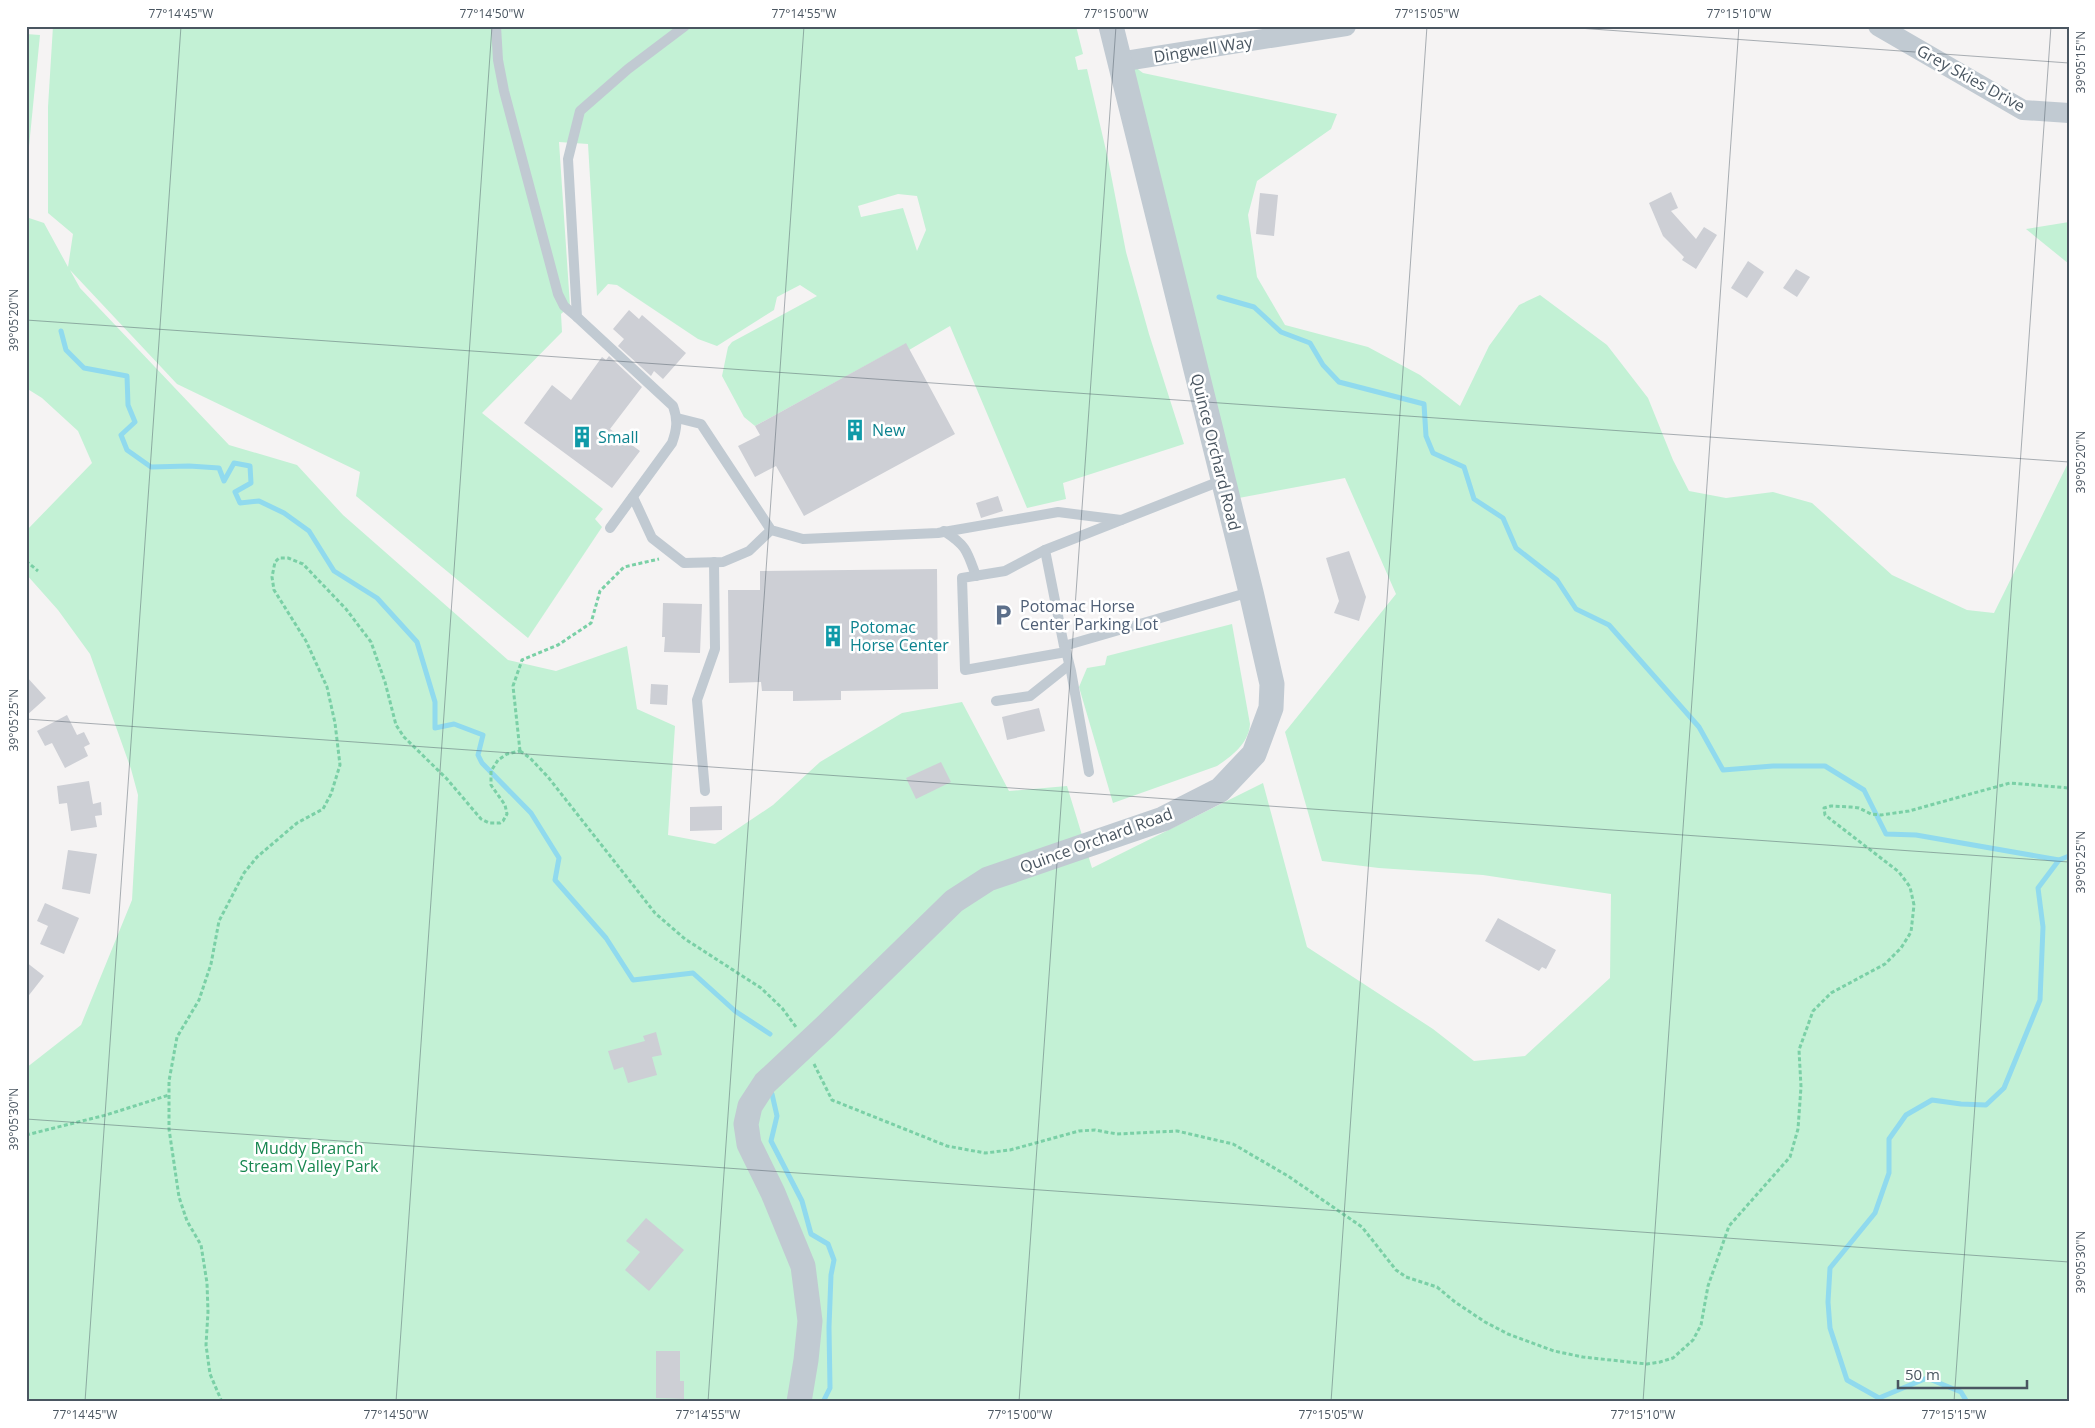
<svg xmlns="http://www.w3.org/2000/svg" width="2095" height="1428" viewBox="0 0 2095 1428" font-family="'Open Sans',sans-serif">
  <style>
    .green { fill: #c3f1d5; fill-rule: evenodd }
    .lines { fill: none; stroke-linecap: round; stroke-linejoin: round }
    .stream { stroke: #90daee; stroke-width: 5 }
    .building { fill: #cdcfd5 }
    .path { stroke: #7ad0a6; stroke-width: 3; stroke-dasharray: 4 2.5; stroke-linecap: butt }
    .service { stroke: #c1cad2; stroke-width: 10 }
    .minor { stroke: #c1cad2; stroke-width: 20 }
    .tertiary { stroke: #c1cad2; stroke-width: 25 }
    .ticks { fill: none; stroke: #4a5661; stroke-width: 1; stroke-opacity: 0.45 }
    .labels { text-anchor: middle; stroke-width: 5; stroke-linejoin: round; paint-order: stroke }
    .street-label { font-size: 16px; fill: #4a5661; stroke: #fff }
    .culture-label { font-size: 16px; fill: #0d838f; stroke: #fff; text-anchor: start }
    .service-label { font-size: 16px; fill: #4e5e75; stroke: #fff; text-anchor: start }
    .park-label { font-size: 16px; fill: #17864f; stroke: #fff }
    .neatline { fill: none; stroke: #4a5661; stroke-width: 2 }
    .ticks-label { font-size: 12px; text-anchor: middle; fill: #4a5661 }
  </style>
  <rect width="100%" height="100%" fill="#f5f3f3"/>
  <g class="green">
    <path d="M 53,26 L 1076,26 L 1083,54 L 1075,57 L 1078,70 L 1087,69 L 1108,159 L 1126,252 L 1149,334 L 1184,444 L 1063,483 L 1066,499 L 1027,508 L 950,326 L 909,350 L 905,344 L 755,426 L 744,417 L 722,376 L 728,347 L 732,342 L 817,296 L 800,285 L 777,297 L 774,310 L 717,346 L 698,339 L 617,285 L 608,284 L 597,296 L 588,144 L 559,142 L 570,306 L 561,314 L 562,332 L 482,413 L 603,509 L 595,519 L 602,527 L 528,638 L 356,496 L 360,472 L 177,384 L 70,270 L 80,288 L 229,445 L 297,465 L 343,515 L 508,660 L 556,671 L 627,646 L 637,709 L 675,726 L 668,835 L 715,844 L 773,805 L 820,762 L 902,713 L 962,702 L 1009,791 L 1067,786 L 1092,868 L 1263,783 L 1307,947 L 1433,1029 L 1474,1061 L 1525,1056 L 1610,978 L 1611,894 L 1483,875 L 1379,868 L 1322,861 L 1285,732 L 1396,594 L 1345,478 L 1228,500 L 1118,54 L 1143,73 L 1337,114 L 1331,129 L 1257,181 L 1248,215 L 1257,277 L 1285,325 L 1368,347 L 1420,375 L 1460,406 L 1489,346 L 1519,305 L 1540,295 L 1607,345 L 1648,398 L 1673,460 L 1689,491 L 1726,498 L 1773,492 L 1812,503 L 1892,575 L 1967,610 L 1994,613 L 2069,461 L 2069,1402 L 26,1402 L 26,1068 L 81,1025 L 132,900 L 138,795 L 131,769 L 90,654 L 58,610 L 26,574 L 26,531 L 92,463 L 78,431 L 42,398 L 26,388 L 26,217 L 44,223 L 68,267 L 73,234 L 48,213 L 48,107 ZM 898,194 L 917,196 L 926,230 L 917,251 L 903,208 L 861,217 L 858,206 Z"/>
    <path d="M 26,34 L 40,35 L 26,177 Z"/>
    <path d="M 2069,222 L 2069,264 L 2026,229 Z"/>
    <path d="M 1232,624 L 1250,724 C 1249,743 1232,756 1217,766 L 1113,803 L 1079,687 L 1087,668 L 1105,665 L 1107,656 Z"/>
  </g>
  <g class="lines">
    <g class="stream">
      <path d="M 1219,297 L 1254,307 L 1281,332 L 1310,343 L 1323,365 L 1339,382 L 1424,404 L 1426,436 L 1433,453 L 1464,467 L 1474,499 L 1503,518 L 1516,548 L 1557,580 L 1576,609 L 1609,625 L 1699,727 L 1723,770 L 1773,766 L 1825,766 L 1864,790 L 1886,834 L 1916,835 L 2059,860"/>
      <path d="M 61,331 L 66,350 L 84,368 L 127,376 L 128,405 L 135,422 L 121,435 L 127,450 L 151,467 L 189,466 L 219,468 L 224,481 L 234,463 L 250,466 L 251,483 L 235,492 L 240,503 L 259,501 L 284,513 L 309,531 L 334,571 L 377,598 L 417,642 L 435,702 L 435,728 L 454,724 L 483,735 L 478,755 L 482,763 L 531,813 L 559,858 L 555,880 L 606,938 L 633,980 L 693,973 L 735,1011 L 770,1034"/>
      <path d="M 772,1094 L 777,1116 L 771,1141 L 802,1201 L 811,1234 L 828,1244 L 834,1260 L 831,1275 L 829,1327 L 830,1388 L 823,1402"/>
      <path d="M 1967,1402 L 1961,1392 L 1927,1378 L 1879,1398 L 1847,1380 L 1830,1328 L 1828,1302 L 1830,1268 L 1875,1213 L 1889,1173 L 1889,1139 L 1906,1115 L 1932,1100 L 1961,1104 L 1986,1105 L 2004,1088 L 2040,1000 L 2043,927 L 2038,888 L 2059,860 L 2069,856"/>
    </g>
  </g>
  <g class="building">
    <path d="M 1671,192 L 1678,208 L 1671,211 L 1696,239 L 1704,227 L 1717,235 L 1696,269 L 1682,260 L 1684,257 L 1663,236 L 1649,203 Z"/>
    <path d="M 1260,193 L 1278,195 L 1274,236 L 1256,234 Z"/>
    <path d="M 1748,261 L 1764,272 L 1747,298 L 1731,288 Z"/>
    <path d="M 1796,269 L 1810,277 L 1797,297 L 1783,288 Z"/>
    <path d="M 629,310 L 639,319 L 642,315 L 686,353 L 663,379 L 654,371 L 651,376 L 618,346 L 624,339 L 613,329 Z"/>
    <path d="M 906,343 L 955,434 L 804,516 L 776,466 L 755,477 L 738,446 L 760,435 L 755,426 Z"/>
    <path d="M 609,356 L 642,387 L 610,429 L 640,451 L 612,488 L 524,423 L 552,385 L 571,400 L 602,357 L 606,360 Z"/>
    <path d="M 998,496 L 1003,511 L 981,518 L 976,503 Z"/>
    <path d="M 1349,551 L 1366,597 L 1359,621 L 1334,613 L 1339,601 L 1326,558 Z"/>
    <path d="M 937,569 L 938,689 L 841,691 L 841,700 L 793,701 L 793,691 L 762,691 L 761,682 L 729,683 L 728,590 L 760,590 L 760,571 Z"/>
    <path d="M 663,603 L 702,604 L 700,653 L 664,652 L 665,637 L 662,637 Z"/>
    <path d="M 26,676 L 46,698 L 26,716 Z"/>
    <path d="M 651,684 L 668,685 L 667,705 L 650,704 Z"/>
    <path d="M 1039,708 L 1045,731 L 1007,740 L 1002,717 Z"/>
    <path d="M 67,715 L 77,735 L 84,732 L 90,744 L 84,747 L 88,756 L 65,768 L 52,743 L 45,746 L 37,731 Z"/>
    <path d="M 941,762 L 951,782 L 916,799 L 906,778 Z"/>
    <path d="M 89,781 L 93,804 L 101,802 L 102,815 L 95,816 L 97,827 L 71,831 L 67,803 L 59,804 L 57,786 Z"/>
    <path d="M 722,806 L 722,830 L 690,831 L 690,807 Z"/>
    <path d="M 68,850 L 97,854 L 90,894 L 62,889 Z"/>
    <path d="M 45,903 L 79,918 L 64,954 L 40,944 L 48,926 L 37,921 Z"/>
    <path d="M 1498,918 L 1556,950 L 1546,969 L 1542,967 L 1539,971 L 1485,941 Z"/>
    <path d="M 26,962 L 44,976 L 26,999 Z"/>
    <path d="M 656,1032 L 662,1055 L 652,1057 L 657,1075 L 628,1083 L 623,1067 L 614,1070 L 608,1051 L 645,1041 L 643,1036 Z"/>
    <path d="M 646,1218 L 684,1250 L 649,1291 L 625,1270 L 640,1252 L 626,1241 Z"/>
    <path d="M 656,1351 L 680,1351 L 680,1381 L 684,1381 L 684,1399 L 656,1398 Z"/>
  </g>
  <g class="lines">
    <g class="path">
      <path d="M 26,561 L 38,571"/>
      <path d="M 520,751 L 530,758 L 548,777 L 655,913 L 685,939 L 761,988 L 782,1008 L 796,1027"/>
      <path d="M 520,751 L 513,686 L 522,660 L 558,645 L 591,623 L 600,591 L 624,567 L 659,559"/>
      <path d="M 814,1064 L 832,1100 L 947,1146 L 985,1153 L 1010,1150 L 1079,1131 L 1095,1130 L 1117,1134 L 1177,1131 L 1233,1144 L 1288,1176 L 1362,1227 L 1396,1270 L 1406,1277 L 1437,1287 L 1455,1302 L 1485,1322 L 1508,1334 L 1554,1351 L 1583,1357 L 1647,1364 L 1660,1362 L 1673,1358 L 1693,1340 L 1701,1325 L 1708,1286 L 1729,1226 L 1790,1157 L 1798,1129 L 1801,1087 L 1799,1050 L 1813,1011 L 1831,993 L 1885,964 L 1901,948 L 1911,932 L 1914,905 L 1910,887 L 1899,872 L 1825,815 L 1824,808 L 1831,806 L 1851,807 L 1859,808 L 1871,814 L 1881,815 L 1909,811 L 2010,783 L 2069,788"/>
      <path d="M 26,1135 L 106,1115 L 169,1095"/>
      <path d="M 222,1402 L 210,1374 L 206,1345 L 208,1312 L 207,1283 L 201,1245 L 187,1221 L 179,1197 L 169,1129 L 169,1081 L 177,1037 L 199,1000 L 211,964 L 219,921 L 244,873 L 257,857 L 297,823 L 323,809 L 331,794 L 340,765 L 335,723 L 327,687 L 306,641 L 274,590 L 272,577 L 275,562 L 279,558 L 288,558 L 303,564 L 346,609 L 371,642 L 385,682 L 396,725 L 404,737 L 447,779 L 481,819 L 489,823 L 500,823 L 503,821 L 507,814 L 505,805 L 491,785 L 491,771 L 498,760 L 507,754 L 520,751"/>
    </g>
    <g class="service">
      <path d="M 496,26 L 498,60 L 504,91 L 558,294 L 564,306 L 577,317"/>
      <path d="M 677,418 L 701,424 L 771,530 L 803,539 L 938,533 L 1058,512 L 1121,520"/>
      <path d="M 1223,480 L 1045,550 L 1064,646 L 1250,592"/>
      <path d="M 633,497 L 652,538 L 684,563 L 723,562 L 749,551 L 771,530"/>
      <path d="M 610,528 L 672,443 C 677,429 678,420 673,406 L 577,317 L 568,159 L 580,111 L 628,69 L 685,26"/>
      <path d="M 944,531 C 967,546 967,551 976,576"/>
      <path d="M 1045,550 L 1005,571 L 962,578 L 965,670 L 1066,652"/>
      <path d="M 1065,647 L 1071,671 L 1089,772"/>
      <path d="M 996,701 L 1030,696 L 1069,665"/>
      <path d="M 705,791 L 697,700 L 715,649 L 714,562"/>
    </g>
    <g class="minor">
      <path d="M 1878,26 L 2023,110 L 2069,113"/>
      <path d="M 1119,62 L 1346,26"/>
    </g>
    <path class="tertiary" d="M 799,1402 L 806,1360 L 810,1321 L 803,1266 L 773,1193 L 749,1144 L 746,1124 L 750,1106 L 765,1083 L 826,1026 L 954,901 L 988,879 L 1163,819 L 1220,790 L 1254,754 L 1271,708 L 1272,684 L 1251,592 L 1111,26"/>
  </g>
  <path class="ticks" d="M 1550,26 L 2069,63M 26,320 L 2069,462M 26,719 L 2069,862M 26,1119 L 2069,1262M 85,1402 L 181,26M 396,1402 L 492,26M 708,1402 L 804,26M 1019,1402 L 1116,26M 1331,1402 L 1427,26M 1643,1402 L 1739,26M 1954,1402 L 2051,26"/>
  <defs>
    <g id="building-bare" transform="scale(1.725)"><path d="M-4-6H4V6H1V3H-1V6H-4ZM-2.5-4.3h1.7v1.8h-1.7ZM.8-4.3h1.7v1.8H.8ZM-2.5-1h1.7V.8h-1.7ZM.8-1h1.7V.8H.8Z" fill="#0f9aa8" stroke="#fff" stroke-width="2.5" paint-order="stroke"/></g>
    <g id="parking-bare" transform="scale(1.725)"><path d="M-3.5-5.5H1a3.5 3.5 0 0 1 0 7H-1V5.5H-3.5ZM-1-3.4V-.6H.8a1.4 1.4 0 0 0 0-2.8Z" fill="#5c6f8a" stroke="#fff" stroke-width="2.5" paint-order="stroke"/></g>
  </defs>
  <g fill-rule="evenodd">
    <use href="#building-bare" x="855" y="430"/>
    <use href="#building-bare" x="582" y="437"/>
    <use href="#parking-bare" x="1003" y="615"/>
    <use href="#building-bare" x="833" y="636"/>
  </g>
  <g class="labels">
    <g class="street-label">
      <text transform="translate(1203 49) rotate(-9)" y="6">Dingwell Way</text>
      <text transform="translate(1971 78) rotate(29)" y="6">Grey Skies Drive</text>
      <text transform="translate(1216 452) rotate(76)" y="6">Quince Orchard Road</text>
      <text transform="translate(1096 840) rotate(-20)" y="6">Quince Orchard Road</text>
    </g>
    <g class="culture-label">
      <text x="872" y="436">New</text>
      <text x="598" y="443">Small</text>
      <text x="850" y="633">Potomac<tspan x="850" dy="18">Horse Center</tspan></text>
    </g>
    <g class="service-label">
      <text x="1020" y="612">Potomac Horse<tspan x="1020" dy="18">Center Parking Lot</tspan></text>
    </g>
    <g class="park-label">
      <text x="309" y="1154">Muddy Branch<tspan x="309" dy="18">Stream Valley Park</tspan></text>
    </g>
  </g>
  <rect width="2095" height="1428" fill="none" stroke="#ffffff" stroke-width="55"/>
  <path d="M1898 1380v8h129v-8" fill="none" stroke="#4a5661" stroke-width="2.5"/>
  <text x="1905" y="1380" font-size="15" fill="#4a5661" stroke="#ffffff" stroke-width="4" paint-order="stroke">50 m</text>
  <rect x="28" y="28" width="2040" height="1372" class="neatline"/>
  <g class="ticks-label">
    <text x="181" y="18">77°14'45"W</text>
    <text x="492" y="18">77°14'50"W</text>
    <text x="804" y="18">77°14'55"W</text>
    <text x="1116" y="18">77°15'00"W</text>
    <text x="1427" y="18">77°15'05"W</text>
    <text x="1739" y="18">77°15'10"W</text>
    <text transform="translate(2081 62) rotate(-90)" y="4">39°05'15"N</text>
    <text transform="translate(14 320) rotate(-90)" y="4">39°05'20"N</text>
    <text transform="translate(2081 462) rotate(-90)" y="4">39°05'20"N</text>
    <text transform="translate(14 720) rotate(-90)" y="4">39°05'25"N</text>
    <text transform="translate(2081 862) rotate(-90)" y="4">39°05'25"N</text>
    <text transform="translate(14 1119) rotate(-90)" y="4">39°05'30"N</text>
    <text transform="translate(2081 1262) rotate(-90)" y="4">39°05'30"N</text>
    <text x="85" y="1419">77°14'45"W</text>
    <text x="396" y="1419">77°14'50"W</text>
    <text x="708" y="1419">77°14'55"W</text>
    <text x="1020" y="1419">77°15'00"W</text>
    <text x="1331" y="1419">77°15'05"W</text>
    <text x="1643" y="1419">77°15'10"W</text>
    <text x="1954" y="1419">77°15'15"W</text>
  </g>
</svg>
